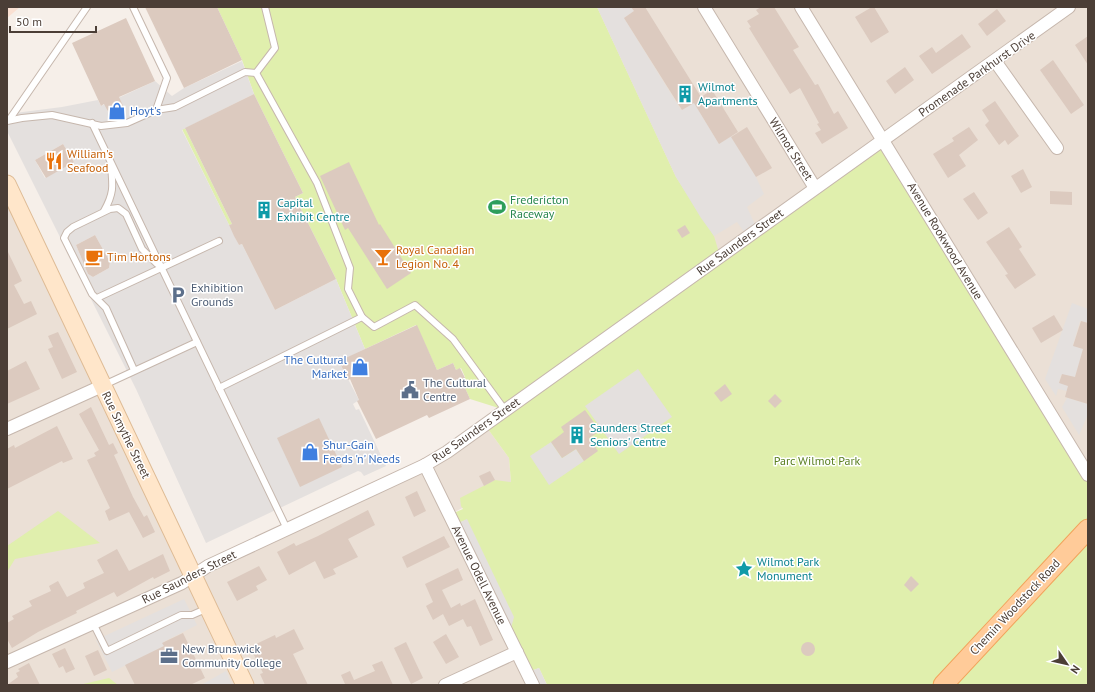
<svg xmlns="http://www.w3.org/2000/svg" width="1095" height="692" viewBox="0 0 1095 692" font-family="'PT Sans',sans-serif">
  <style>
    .residential { fill: #ebe0d6 }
    .commercial { fill: #fae0d2 }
    .green { fill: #e0efad }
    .parking { fill: #e4e0de; fill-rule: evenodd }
    .building { fill: #dccabf }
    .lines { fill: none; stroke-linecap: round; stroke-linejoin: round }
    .service-casing { stroke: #c6b7ad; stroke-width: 8 }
    .minor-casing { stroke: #c6b7ad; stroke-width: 14 }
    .secondary-casing { stroke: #debb95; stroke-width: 19 }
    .primary-casing { stroke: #f2a35b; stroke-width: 21 }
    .service { stroke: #fff; stroke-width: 6 }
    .minor { stroke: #fff; stroke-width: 12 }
    .secondary { stroke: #ffe6ca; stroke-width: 17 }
    .primary { stroke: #ffcb99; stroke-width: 19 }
    .labels { text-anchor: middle; stroke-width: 3; stroke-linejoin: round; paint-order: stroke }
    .street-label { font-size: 12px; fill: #4b3e36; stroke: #fff }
    .culture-label { font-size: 12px; fill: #0d838f; stroke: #fff; text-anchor: start }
    .shop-label { font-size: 12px; fill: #366cbe; stroke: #fff; text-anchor: start }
    .food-label { font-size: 12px; fill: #c56008; stroke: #fff; text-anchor: start }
    .leisure-label { font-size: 12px; fill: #27864d; stroke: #fff; text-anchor: start }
    .service-label { font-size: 12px; fill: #4e5e75; stroke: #fff; text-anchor: start }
    .park-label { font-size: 12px; fill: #597f20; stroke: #fff }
  </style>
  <rect width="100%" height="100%" fill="#f6efe9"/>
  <g class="residential">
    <path d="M 597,7 L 1088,7 L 1088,475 L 720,256 L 701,218 L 676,177 Z"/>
    <path d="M 7,184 L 195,575 L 376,488 L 485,425 L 509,458 L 511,482 L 449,515 L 533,685 L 7,685 Z"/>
  </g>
  <path class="commercial" d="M 7,7 L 20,7 L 7,18 Z"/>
  <g class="green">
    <path d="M 217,7 L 597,7 L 676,177 L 714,236 L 720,256 L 883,139 L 1088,475 L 1088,685 L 547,685 L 539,668 L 531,671 L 511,628 L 466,520 L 454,525 L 449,515 L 463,509 L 461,506 L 460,498 L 495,480 L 511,482 L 509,458 L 485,425 L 505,410 L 470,399 L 461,379 L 465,377 L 461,368 L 456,370 L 453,363 L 437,370 L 416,325 L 365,349 L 336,279 L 295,197 L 303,193 L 254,94 L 242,60 Z"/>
    <path d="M 185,128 L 232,224 L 229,225 L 182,129 Z"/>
    <path d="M 58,511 L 100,543 L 15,559 L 7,572 L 7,546 Z"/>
    <path d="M 109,678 L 118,685 L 79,685 Z"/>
  </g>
  <g class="parking">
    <path d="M 597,7 L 631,7 L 634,11 L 624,18 L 681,110 L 694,103 L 719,144 L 731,136 L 756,177 L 764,194 L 747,207 L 757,229 L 747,236 L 737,222 L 714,236 L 701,218 L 676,177 Z"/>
    <path d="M 242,61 L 254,94 L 182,130 L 239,245 L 242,244 L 275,310 L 336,279 L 365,349 L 339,362 L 359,400 L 353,404 L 356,410 L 359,409 L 386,466 L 364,476 L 361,472 L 358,471 L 206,543 L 136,389 L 7,131 L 7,114 L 62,107 L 98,100 L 101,106 L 155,81 L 172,96 L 184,88 ZM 121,103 L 126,112 L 112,119 L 107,110 ZM 63,144 L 74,162 L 45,178 L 35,160 ZM 95,235 L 110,262 L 109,268 L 93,277 L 88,274 L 76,245 Z"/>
    <path d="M 1072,303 L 1088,309 L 1088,323 L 1080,321 L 1073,345 L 1083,349 L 1075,377 L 1061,375 L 1059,382 L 1068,386 L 1067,391 L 1058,389 L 1056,396 L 1045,379 Z"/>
    <path d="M 638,369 L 672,417 L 619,454 L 585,406 Z"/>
    <path d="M 1067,398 L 1088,404 L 1088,414 L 1079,435 L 1062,407 Z"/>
    <path d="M 551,442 L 562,458 L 576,449 L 584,461 L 549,485 L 530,456 Z"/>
    <path d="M 467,519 L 514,617 L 511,628 L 454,525 Z"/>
    <path d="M 184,599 L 197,625 L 163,642 L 164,646 L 112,672 L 96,640 Z"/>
    <path d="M 539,668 L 547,685 L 533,685 L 531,671 Z"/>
    <path d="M 226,671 L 232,685 L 201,685 Z"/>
  </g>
  <g class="building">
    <path d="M 145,7 L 217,7 L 242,60 L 184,88 Z"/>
    <path d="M 631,7 L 645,7 L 701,97 L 712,90 L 738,132 L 719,144 L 694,103 L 682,110 L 624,18 L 634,11 Z"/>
    <path d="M 761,7 L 774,7 L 799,47 L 793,50 L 815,85 L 818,84 L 834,114 L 838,111 L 848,128 L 822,144 L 815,133 L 821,130 L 817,124 L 819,123 L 800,88 L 790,94 L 749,28 L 751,27 L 747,21 L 759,14 L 756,10 Z"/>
    <path d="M 872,7 L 874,7 L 889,32 L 871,43 L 855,17 Z"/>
    <path d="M 997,9 L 1006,21 L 987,36 L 978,24 Z"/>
    <path d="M 126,18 L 155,81 L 119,97 L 126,112 L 112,119 L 104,104 L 101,106 L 72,43 Z"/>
    <path d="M 962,34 L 971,47 L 932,74 L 919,56 L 932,47 L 936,53 Z"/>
    <path d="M 1088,36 L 1088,65 L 1075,45 Z"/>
    <path d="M 1053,60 L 1084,105 L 1071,114 L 1040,70 Z"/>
    <path d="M 905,67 L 914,80 L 895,94 L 886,81 Z"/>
    <path d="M 254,94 L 303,193 L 295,197 L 336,279 L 275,310 L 242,244 L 239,245 L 234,236 L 229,225 L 232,224 L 185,128 Z"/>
    <path d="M 995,101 L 1019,136 L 1008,145 L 1005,140 L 999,145 L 985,125 L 989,121 L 982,110 Z"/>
    <path d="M 747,127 L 772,168 L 756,177 L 731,137 Z"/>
    <path d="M 969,127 L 978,140 L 959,155 L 966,166 L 948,178 L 933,154 L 954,141 L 952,138 Z"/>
    <path d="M 63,144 L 74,162 L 46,178 L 35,160 Z"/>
    <path d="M 349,162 L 379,225 L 380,224 L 411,273 L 387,289 L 348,228 L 345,230 L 320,176 Z"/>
    <path d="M 1023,169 L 1032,187 L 1021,193 L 1011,176 Z"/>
    <path d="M 1050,191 L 1072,192 L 1072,205 L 1050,204 Z"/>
    <path d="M 974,192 L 988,213 L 978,220 L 963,199 Z"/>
    <path d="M 685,225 L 690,233 L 682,238 L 677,230 Z"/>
    <path d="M 1009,227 L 1022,247 L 1019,249 L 1036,275 L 1015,289 L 1005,275 L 1008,274 L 986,242 Z"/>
    <path d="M 95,235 L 110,262 L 109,268 L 93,277 L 88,274 L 76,245 Z"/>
    <path d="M 7,250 L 22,281 L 14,285 L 24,304 L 31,301 L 37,314 L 7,329 Z"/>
    <path d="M 1054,315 L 1063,330 L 1041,343 L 1032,328 Z"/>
    <path d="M 1081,321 L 1088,323 L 1088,404 L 1065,397 L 1068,386 L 1059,383 L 1062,374 L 1075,377 L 1083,349 L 1073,346 Z"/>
    <path d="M 417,325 L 437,370 L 453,363 L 456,370 L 460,368 L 465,378 L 461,379 L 470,399 L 429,418 L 427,415 L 376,439 L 357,401 L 359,400 L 350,379 L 348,380 L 339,361 Z"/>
    <path d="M 58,332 L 77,372 L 62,379 L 48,349 L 53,347 L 48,336 Z"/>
    <path d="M 26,361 L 40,389 L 7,404 L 7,371 Z"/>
    <path d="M 725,384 L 732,394 L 721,402 L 714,393 Z"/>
    <path d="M 775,394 L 782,401 L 775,408 L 768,401 Z"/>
    <path d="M 91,407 L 109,445 L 113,443 L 118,453 L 114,455 L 133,497 L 144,517 L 147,515 L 155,532 L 143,538 L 129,512 L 109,521 L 105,511 L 110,508 L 87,460 L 96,456 L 94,453 L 99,450 L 79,414 Z"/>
    <path d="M 585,410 L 600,431 L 589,438 L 598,451 L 584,461 L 576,449 L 562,458 L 551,442 L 564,432 L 561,427 Z"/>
    <path d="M 319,418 L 342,467 L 300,487 L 277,438 Z"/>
    <path d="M 57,426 L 73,459 L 63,463 L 62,461 L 7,489 L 7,449 L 14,445 L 15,448 Z"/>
    <path d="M 490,471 L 495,480 L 484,486 L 479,476 Z"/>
    <path d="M 417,491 L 426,511 L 414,517 L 405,497 Z"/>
    <path d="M 368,510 L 375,525 L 348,539 L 358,557 L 333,569 L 336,574 L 324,579 L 315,561 L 289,575 L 277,552 L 294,543 L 296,546 L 318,536 Z"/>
    <path d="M 444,536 L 450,547 L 407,568 L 402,557 Z"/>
    <path d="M 117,549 L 129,571 L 163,554 L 170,571 L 154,579 L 153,577 L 117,597 L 114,592 L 76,611 L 77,613 L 38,632 L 12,648 L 7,639 L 7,623 L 14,619 L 12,616 L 32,606 L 29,601 L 51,591 L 49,586 L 58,581 L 67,597 L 85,588 L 83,583 L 104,573 L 97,560 Z"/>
    <path d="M 259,566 L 267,580 L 256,586 L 258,590 L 237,601 L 227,582 Z"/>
    <path d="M 458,568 L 463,580 L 442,590 L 451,608 L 460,603 L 461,606 L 475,599 L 493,640 L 480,646 L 471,626 L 467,627 L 463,619 L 449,626 L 443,614 L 433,620 L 426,606 L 433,602 L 425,584 Z"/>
    <path d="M 911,576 L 919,584 L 911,592 L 904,585 Z"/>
    <path d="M 294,629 L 304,649 L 293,654 L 308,685 L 265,685 L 260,674 L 263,673 L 250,647 L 275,635 L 276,638 Z"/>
    <path d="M 183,633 L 205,678 L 190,685 L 135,685 L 125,665 L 164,646 L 162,643 Z"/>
    <path d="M 446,634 L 459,657 L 446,664 L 433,642 Z"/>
    <path d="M 406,642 L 423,678 L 411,684 L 394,648 Z"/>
    <circle cx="808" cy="649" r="7"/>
    <path d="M 65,648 L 75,669 L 66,673 L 63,666 L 59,668 L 52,654 Z"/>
    <path d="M 98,650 L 107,670 L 94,676 L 85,656 Z"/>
    <path d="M 382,661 L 393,685 L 342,685 L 345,684 L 341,675 L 350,671 L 354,680 L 375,671 L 372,665 Z"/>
    <path d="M 29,663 L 40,685 L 7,685 L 18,677 L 16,673 L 20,671 L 18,669 Z"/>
  </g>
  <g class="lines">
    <g class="service-casing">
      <g id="service">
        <path d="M 133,7 L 167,78 L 156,110"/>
        <path d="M 256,73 L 275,48 L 265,7"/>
        <path d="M 9,120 L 87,7"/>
        <path d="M 7,121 L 22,118 L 52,115 L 101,126 L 127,123 L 156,110 L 175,107 L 245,72 L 256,73"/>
        <path d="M 92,123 L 287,529"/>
        <path d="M 104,211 C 114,193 113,186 111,167"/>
        <path d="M 97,298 L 219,241"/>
        <path d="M 362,317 L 374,327 L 415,305 L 453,339 L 505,410"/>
        <path d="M 134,370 L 106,308 L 92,294 L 64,238 L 67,232 L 73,227 L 110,209 L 118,208 L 126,214 L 142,249 L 157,264"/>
        <path d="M 104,385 L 197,342"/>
        <path d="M 219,388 L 362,317 L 348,289 L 350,268 L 317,183 L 256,73"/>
        <path d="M 93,623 L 107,651 L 181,615 L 192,615 L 208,608"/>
      </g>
    </g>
    <g class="minor-casing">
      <g id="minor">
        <path d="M 704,7 L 815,188"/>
        <path d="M 801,7 L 1088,475"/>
        <path d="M 995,61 L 1057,148"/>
        <path d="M 7,429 L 102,386"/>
        <path d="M 425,465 L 533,685"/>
        <path d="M 7,662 L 182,583 L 208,566 L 425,465 L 447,452 L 1069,7"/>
        <path d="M 445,685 L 517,652"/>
      </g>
    </g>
    <g class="secondary-casing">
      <path id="secondary" d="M 7,184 L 245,685"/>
    </g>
    <g class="primary-casing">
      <path id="primary" d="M 943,685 L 1088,529"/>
    </g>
    <use href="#service" class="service"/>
    <use href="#minor" class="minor"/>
    <use href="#secondary" class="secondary"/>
    <use href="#primary" class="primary"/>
  </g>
  <defs>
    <g id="building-bare" transform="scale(1.38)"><path d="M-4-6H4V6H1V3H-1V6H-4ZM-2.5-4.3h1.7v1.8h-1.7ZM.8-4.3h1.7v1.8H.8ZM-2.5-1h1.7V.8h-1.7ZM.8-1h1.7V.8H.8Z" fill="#0f9aa8" stroke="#fff" stroke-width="2.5" paint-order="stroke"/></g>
    <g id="shop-bare" transform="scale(1.38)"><path d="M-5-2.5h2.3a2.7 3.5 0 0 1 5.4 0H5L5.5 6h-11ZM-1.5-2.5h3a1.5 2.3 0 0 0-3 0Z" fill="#3f7fe0" stroke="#fff" stroke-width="2.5" paint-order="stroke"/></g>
    <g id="restaurant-bare" transform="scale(1.38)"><path d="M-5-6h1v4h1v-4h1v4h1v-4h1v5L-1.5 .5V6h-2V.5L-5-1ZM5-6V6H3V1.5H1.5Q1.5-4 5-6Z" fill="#e8710a" stroke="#fff" stroke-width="2.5" paint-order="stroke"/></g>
    <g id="stadium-bare" transform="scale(1.38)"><path d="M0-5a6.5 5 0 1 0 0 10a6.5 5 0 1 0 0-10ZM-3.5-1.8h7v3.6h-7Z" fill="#2e9e5b" stroke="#fff" stroke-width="2.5" paint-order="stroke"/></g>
    <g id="cafe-bare" transform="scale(1.38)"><path d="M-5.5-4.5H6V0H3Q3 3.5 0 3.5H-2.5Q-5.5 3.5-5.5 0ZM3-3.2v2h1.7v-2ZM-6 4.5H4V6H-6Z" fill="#e8710a" stroke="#fff" stroke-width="2.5" paint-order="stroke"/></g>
    <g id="bar-bare" transform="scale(1.38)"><path d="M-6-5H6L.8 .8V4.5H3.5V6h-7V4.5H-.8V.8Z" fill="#e8710a" stroke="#fff" stroke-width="2.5" paint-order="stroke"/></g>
    <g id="parking-bare" transform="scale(1.38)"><path d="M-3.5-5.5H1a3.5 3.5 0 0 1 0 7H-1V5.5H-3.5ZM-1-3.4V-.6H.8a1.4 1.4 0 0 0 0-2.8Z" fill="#5c6f8a" stroke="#fff" stroke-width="2.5" paint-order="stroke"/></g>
    <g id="civic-bare" transform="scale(1.38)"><path d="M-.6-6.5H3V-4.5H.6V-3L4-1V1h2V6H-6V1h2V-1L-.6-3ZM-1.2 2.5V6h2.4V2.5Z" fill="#5c6f8a" stroke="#fff" stroke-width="2.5" paint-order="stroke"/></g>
    <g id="sight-bare" transform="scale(1.38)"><path d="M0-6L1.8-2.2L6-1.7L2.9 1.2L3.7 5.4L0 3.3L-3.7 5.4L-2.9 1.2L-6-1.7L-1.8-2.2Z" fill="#0f9aa8" stroke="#fff" stroke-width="2.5" paint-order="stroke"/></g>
    <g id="office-bare" transform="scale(1.38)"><path d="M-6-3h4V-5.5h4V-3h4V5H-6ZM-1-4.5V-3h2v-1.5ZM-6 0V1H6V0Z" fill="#5c6f8a" stroke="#fff" stroke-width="2.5" paint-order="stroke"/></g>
  </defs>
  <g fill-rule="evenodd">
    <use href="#building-bare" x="685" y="94"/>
    <use href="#shop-bare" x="117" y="111"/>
    <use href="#restaurant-bare" x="54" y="161"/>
    <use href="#stadium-bare" x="497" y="207"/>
    <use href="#building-bare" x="264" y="210"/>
    <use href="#cafe-bare" x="94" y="257"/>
    <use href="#bar-bare" x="383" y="257"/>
    <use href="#parking-bare" x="178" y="295"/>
    <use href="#shop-bare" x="360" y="367"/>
    <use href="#civic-bare" x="410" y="390"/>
    <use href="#building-bare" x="577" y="435"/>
    <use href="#shop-bare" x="310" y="452"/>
    <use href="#sight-bare" x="744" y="569"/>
    <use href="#office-bare" x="169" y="656"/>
  </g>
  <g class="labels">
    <g class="street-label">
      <text transform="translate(977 74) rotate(-35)" y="4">Promenade Parkhurst Drive</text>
      <text transform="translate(791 149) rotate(58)" y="4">Wilmot Street</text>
      <text transform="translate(945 241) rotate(59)" y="4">Avenue Rookwood Avenue</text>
      <text transform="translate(740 242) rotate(-36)" y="4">Rue Saunders Street</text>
      <text transform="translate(476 430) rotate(-35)" y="4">Rue Saunders Street</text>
      <text transform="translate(126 435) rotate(64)" y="4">Rue Smythe Street</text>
      <text transform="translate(479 575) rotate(64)" y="4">Avenue Odell Avenue</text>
      <text transform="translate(189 577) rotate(-27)" y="4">Rue Saunders Street</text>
      <text transform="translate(1015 607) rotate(-47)" y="4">Chemin Woodstock Road</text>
    </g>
    <g class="culture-label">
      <text x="698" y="91">Wilmot<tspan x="698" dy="14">Apartments</tspan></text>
      <text x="277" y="207">Capital<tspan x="277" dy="14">Exhibit Centre</tspan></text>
      <text x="590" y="432">Saunders Street<tspan x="590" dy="14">Seniors' Centre</tspan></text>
      <text x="757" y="566">Wilmot Park<tspan x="757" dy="14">Monument</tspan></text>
    </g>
    <g class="shop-label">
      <text x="130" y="115">Hoyt's</text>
      <text x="347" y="364" text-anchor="end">The Cultural<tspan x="347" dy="14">Market</tspan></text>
      <text x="323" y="449">Shur-Gain<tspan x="323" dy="14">Feeds 'n' Needs</tspan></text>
    </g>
    <g class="food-label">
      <text x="67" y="158">William's<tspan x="67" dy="14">Seafood</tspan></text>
      <text x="396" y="254">Royal Canadian<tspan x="396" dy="14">Legion No. 4</tspan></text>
      <text x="107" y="261">Tim Hortons</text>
    </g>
    <g class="leisure-label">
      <text x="510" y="204">Fredericton<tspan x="510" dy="14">Raceway</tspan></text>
    </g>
    <g class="service-label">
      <text x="191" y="292">Exhibition<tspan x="191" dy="14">Grounds</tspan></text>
      <text x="423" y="387">The Cultural<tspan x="423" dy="14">Centre</tspan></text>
      <text x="182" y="653">New Brunswick<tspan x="182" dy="14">Community College</tspan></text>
    </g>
    <g class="park-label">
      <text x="817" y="465">Parc Wilmot Park</text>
    </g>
  </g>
  <rect width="1095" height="692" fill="none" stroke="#4b3e36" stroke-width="16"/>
  <g transform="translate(1067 664) rotate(124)" stroke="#ffffff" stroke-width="3" paint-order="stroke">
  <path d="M0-3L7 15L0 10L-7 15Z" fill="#4b3e36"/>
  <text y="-6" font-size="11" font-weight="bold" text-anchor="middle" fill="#4b3e36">N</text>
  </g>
  <path d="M10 26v6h86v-6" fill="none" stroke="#4b3e36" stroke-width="2"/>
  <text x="16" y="26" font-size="12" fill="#4b3e36" stroke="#ffffff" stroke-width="3" paint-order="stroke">50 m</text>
</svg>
